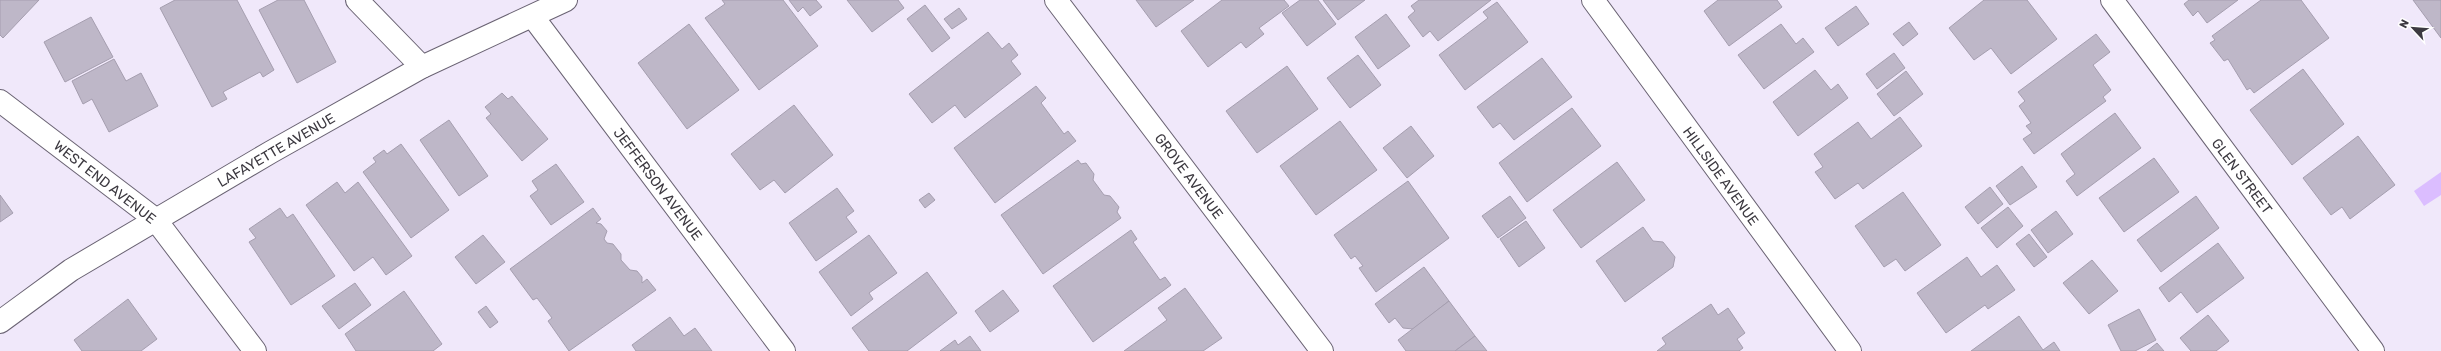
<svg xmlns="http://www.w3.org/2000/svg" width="2441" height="351" viewBox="0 0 2441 351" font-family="Rubik,sans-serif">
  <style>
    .green { fill: #dbbdff }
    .building { fill: #beb7c8; stroke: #a59eaf }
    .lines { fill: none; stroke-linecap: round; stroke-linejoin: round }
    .street-casing { stroke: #6a6373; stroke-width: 24 }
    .street { stroke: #fff; stroke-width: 22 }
    .labels { text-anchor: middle; stroke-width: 3; stroke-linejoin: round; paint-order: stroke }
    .street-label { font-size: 14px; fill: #3c3940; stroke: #fff }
  </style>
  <rect width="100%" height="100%" fill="#f0e8fa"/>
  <path class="green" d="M 2441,172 L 2441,195 L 2424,206 L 2414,191 Z"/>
  <g class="building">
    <path d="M 0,0 L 39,0 L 3,38 L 0,35 Z"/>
    <path d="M 175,0 L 237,0 L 274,70 L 263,77 L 260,72 L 223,92 L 227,99 L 212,107 L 160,8 Z"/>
    <path d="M 278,0 L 304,0 L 336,62 L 297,83 L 259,10 Z"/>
    <path d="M 722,0 L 783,0 L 818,46 L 759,90 L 705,18 L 725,4 Z"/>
    <path d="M 789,0 L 816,0 L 822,7 L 810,16 L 803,7 L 798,12 Z"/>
    <path d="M 847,0 L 898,0 L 904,8 L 872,32 Z"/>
    <path d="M 1136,0 L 1194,0 L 1156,27 Z"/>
    <path d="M 1222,0 L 1284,0 L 1289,6 L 1259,28 L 1264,34 L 1246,48 L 1241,42 L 1208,67 L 1181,31 Z"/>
    <path d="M 1300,0 L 1318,0 L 1336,24 L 1307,46 L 1282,13 Z"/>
    <path d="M 1323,0 L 1365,0 L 1338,20 Z"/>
    <path d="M 1419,0 L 1491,0 L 1438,41 L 1430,31 L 1423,37 L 1408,17 L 1415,11 L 1411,6 Z"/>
    <path d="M 1718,0 L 1777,0 L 1782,7 L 1729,46 L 1704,11 Z"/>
    <path d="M 1984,0 L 2027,0 L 2057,39 L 2011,74 L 1991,48 L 1974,60 L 1949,28 Z"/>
    <path d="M 2189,0 L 2238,0 L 2207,23 L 2198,11 L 2193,16 L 2184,4 Z"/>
    <path d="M 2261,0 L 2301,0 L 2329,38 L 2254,93 L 2250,88 L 2247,90 L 2228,59 L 2224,61 L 2210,43 L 2215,40 L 2212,36 Z"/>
    <path d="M 2413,0 L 2441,0 L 2441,38 Z"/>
    <path d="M 1497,2 L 1528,42 L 1465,90 L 1439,55 L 1488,18 L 1483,12 Z"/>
    <path d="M 925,5 L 950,38 L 932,52 L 907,19 Z"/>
    <path d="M 1856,6 L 1869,24 L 1838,46 L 1825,28 Z"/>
    <path d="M 959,8 L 967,19 L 952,29 L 944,19 Z"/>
    <path d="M 1386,14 L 1410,46 L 1378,69 L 1355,37 Z"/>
    <path d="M 91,17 L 113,57 L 65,82 L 44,42 Z"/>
    <path d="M 1909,22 L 1918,34 L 1903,46 L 1893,34 Z"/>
    <path d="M 689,24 L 739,90 L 687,129 L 638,63 Z"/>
    <path d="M 1781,24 L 1796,44 L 1803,38 L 1814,52 L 1764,89 L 1738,55 Z"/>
    <path d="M 988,32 L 1002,49 L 1009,43 L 1018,55 L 1011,61 L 1021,74 L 965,118 L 955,105 L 932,123 L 909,94 Z"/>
    <path d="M 2096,34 L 2110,52 L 2093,65 L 2111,90 L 2103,97 L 2106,101 L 2034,154 L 2023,139 L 2032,133 L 2026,126 L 2031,123 L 2019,106 L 2025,101 L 2018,92 Z"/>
    <path d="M 1894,53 L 1905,68 L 1877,89 L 1866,74 Z"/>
    <path d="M 1358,55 L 1381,85 L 1350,108 L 1327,78 Z"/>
    <path d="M 1542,58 L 1572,97 L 1514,140 L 1500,123 L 1493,128 L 1477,107 Z"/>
    <path d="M 114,59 L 126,81 L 141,73 L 158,106 L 109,132 L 92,99 L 83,104 L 72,81 Z"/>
    <path d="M 1287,66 L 1318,109 L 1257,153 L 1226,111 Z"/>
    <path d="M 2303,69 L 2344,124 L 2292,165 L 2250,110 Z"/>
    <path d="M 1815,70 L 1831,90 L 1838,84 L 1848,98 L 1798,136 L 1773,102 Z"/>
    <path d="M 1906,71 L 1923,94 L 1894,116 L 1877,94 Z"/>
    <path d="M 1036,86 L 1046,98 L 1041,103 L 1064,134 L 1068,131 L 1076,141 L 995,203 L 954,148 Z"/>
    <path d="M 502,93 L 508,99 L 512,96 L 548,139 L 522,161 L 486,118 L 491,114 L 485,107 Z"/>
    <path d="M 794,105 L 833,155 L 785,193 L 774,180 L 760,190 L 731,154 Z"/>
    <path d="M 1572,108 L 1601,146 L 1527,202 L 1499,163 Z"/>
    <path d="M 2115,113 L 2141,148 L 2077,196 L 2066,181 L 2075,174 L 2061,154 Z"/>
    <path d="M 1900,117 L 1922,146 L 1863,189 L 1858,183 L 1835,199 L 1815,172 L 1823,167 L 1814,154 L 1858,122 L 1871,139 Z"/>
    <path d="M 449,120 L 488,176 L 459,196 L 420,140 Z"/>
    <path d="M 1340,121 L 1377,170 L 1316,215 L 1280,166 Z"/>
    <path d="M 1411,126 L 1434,156 L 1407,178 L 1383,148 Z"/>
    <path d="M 2358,136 L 2395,185 L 2350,219 L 2342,207 L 2331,215 L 2303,178 Z"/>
    <path d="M 401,144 L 449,210 L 411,238 L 363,172 L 376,162 L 373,158 L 384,150 L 387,154 Z"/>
    <path d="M 2154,158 L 2179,192 L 2124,232 L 2099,198 Z"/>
    <path d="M 1078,160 L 1081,164 L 1086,163 L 1094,174 L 1093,180 L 1104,195 L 1110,196 L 1119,207 L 1117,212 L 1121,218 L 1043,274 L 1001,215 Z"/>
    <path d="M 1617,162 L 1645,200 L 1581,248 L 1553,210 Z"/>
    <path d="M 556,164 L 584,202 L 551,225 L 530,196 L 538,190 L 532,181 Z"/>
    <path d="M 2022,166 L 2037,187 L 2010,205 L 1996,186 Z"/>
    <path d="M 1408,181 L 1449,238 L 1376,292 L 1359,268 L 1363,266 L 1355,256 L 1351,259 L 1334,235 Z"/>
    <path d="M 337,182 L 345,193 L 358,182 L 412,256 L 386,275 L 373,257 L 354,271 L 306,205 Z"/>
    <path d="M 1990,187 L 2003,204 L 1978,224 L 1965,207 Z"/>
    <path d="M 837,188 L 854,211 L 846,217 L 857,232 L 816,261 L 789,223 Z"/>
    <path d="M 1903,192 L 1941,245 L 1905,271 L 1896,259 L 1884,267 L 1855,226 Z"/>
    <path d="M 929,193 L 935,200 L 925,208 L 919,200 Z"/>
    <path d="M 0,195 L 13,213 L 0,222 Z"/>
    <path d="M 1510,196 L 1526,218 L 1498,238 L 1482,216 Z"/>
    <path d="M 2196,196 L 2219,228 L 2161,272 L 2137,240 Z"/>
    <path d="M 2008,207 L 2023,226 L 1997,248 L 1981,228 Z"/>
    <path d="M 280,208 L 287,218 L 293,214 L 335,276 L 291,305 L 249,242 L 256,238 L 249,229 Z"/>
    <path d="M 593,208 L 601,219 L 596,223 L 601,224 L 607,231 L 604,239 L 607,243 L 613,244 L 621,254 L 621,260 L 630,270 L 637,271 L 642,277 L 642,283 L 647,279 L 656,290 L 569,351 L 548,321 L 552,318 L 537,298 L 533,300 L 510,269 Z"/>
    <path d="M 2056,211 L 2073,234 L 2048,253 L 2031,230 Z"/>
    <path d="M 1526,221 L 1545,248 L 1519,267 L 1500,239 Z"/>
    <path d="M 1643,227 L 1653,241 L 1663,242 L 1675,257 L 1673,267 L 1625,302 L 1596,261 Z"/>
    <path d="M 1131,230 L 1137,239 L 1133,242 L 1160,280 L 1165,277 L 1171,285 L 1093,342 L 1053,286 Z"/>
    <path d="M 2029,234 L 2047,257 L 2034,267 L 2016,244 Z"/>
    <path d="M 483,235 L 505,262 L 476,284 L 455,257 Z"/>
    <path d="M 869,235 L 897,273 L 869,293 L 873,299 L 851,316 L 819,272 Z"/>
    <path d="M 2218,243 L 2244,278 L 2197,313 L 2181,292 L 2169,302 L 2159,288 Z"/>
    <path d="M 1967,257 L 1981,277 L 1997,265 L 2015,290 L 1988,309 L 1985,305 L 1946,333 L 1917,293 Z"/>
    <path d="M 2092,260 L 2118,291 L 2089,314 L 2063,283 Z"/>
    <path d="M 1424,267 L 1449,301 L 1413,329 L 1403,328 L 1395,318 L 1389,323 L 1375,304 Z"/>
    <path d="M 927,272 L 957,313 L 907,351 L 869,351 L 852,328 Z"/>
    <path d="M 355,283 L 371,305 L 339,329 L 322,306 Z"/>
    <path d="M 1185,288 L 1222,338 L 1203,351 L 1124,351 L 1167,320 L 1158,308 Z"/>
    <path d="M 1003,290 L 1019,311 L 990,332 L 975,311 Z"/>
    <path d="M 404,291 L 442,344 L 433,351 L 356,351 L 345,334 Z"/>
    <path d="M 128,299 L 157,339 L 141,351 L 82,351 L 74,340 Z"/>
    <path d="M 1449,301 L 1475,336 L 1455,351 L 1406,351 L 1398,340 Z"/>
    <path d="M 1711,304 L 1718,315 L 1728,308 L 1745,333 L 1737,339 L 1743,348 L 1739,351 L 1657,351 L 1666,344 L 1662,338 Z"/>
    <path d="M 486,306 L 498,322 L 490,328 L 478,312 Z"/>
    <path d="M 2139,309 L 2156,340 L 2135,351 L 2121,351 L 2108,325 Z"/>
    <path d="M 2208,315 L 2229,341 L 2216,351 L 2191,351 L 2180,338 Z"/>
    <path d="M 2019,316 L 2043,350 L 2054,342 L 2060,351 L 1971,351 Z"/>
    <path d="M 670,317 L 684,336 L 695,328 L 712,351 L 636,351 L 632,345 Z"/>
    <path d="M 970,336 L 981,351 L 940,351 L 955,340 L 958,345 Z"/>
    <path d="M 1475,336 L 1487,351 L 1455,351 Z"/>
    <path d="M 2157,343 L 2164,351 L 2147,351 Z"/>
  </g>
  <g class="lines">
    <g class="street-casing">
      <g id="street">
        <path d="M 357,0 L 422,67"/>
        <path d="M 1056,0 L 1322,351"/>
        <path d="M 1593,0 L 1850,351"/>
        <path d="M 2112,0 L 2373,351"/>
        <path d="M 533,17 L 784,351"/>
        <path d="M 0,101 L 155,219 L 255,351"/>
        <path d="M 0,322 L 71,270 L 271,152 L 422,67 L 566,0"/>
      </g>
    </g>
    <use href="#street" class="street"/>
  </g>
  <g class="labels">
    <g class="street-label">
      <text transform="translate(276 150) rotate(-30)" y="5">LAFAYETTE AVENUE</text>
      <text transform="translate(1189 176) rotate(53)" y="5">GROVE AVENUE</text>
      <text transform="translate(1721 176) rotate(54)" y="5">HILLSIDE AVENUE</text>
      <text transform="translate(2242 176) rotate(53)" y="5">GLEN STREET</text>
      <text transform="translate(105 182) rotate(38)" y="5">WEST END AVENUE</text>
      <text transform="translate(658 184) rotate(53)" y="5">JEFFERSON AVENUE</text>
    </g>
  </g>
  <g transform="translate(2413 28) rotate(296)" stroke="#ffffff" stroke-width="3" paint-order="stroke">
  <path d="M0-3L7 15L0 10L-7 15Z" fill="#3c3940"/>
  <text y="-6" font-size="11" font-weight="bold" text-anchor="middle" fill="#3c3940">N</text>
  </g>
</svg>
